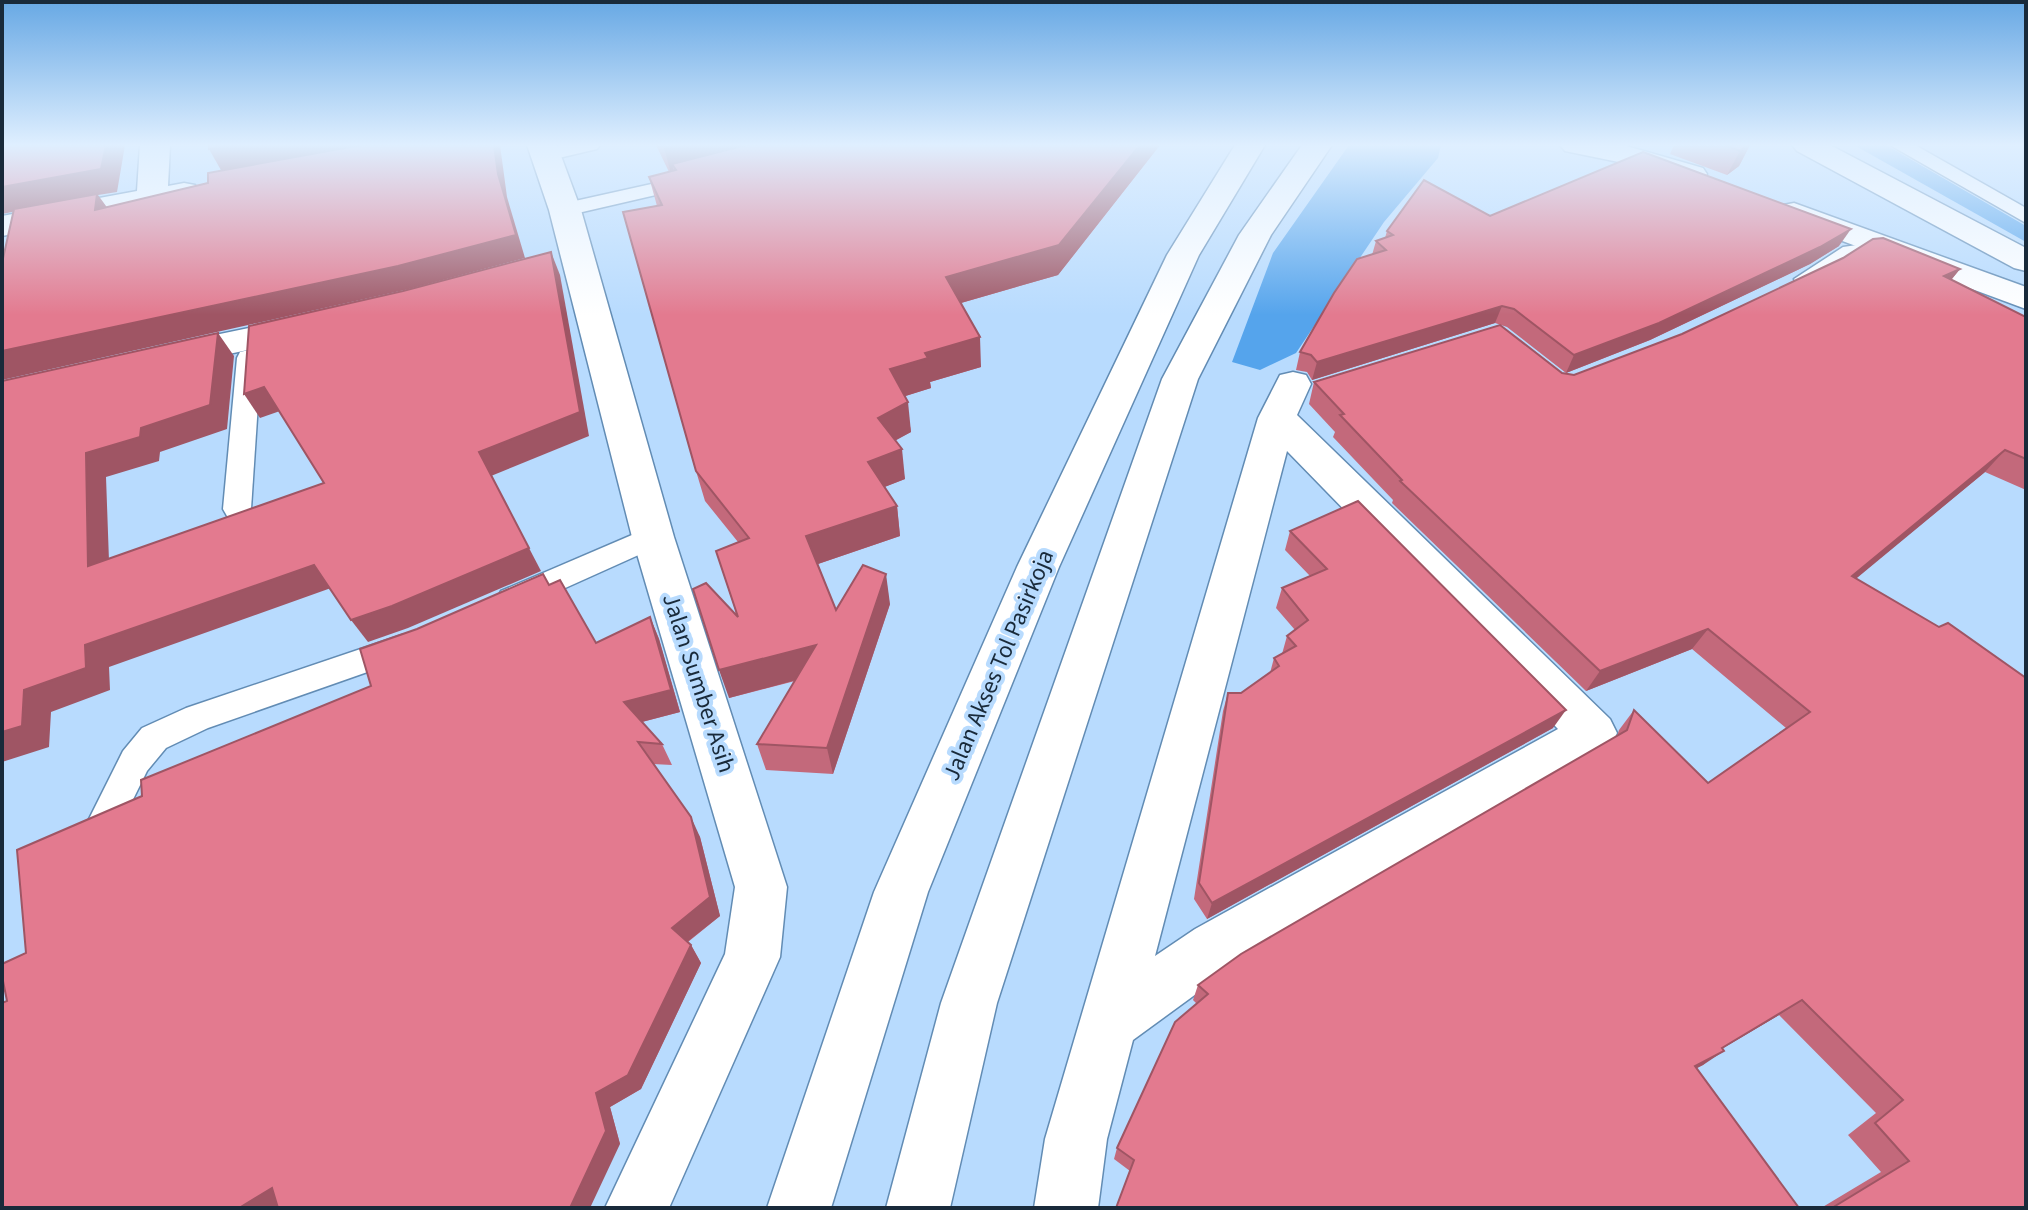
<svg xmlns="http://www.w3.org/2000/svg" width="2028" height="1210" viewBox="0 0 2028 1210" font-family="'Source Sans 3',sans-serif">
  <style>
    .forest { fill: #55a4ec }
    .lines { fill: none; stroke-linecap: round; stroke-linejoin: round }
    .service-casing { stroke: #628cb4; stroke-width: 3 }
    .minor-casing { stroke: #628cb4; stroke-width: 3 }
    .tertiary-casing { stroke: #628cb4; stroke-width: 3 }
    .motorway-casing { stroke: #628cb4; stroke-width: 3 }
    .service { fill: #fff; fill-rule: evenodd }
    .minor { fill: #fff; fill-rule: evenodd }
    .tertiary { fill: #fff; fill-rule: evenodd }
    .motorway { fill: #fff; fill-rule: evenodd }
    .wall { fill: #c3697b }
    .shaded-wall { fill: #9f5564 }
    .building { fill: #e37a8f; stroke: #9f5564; stroke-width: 2 }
    .labels { text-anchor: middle; stroke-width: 8; stroke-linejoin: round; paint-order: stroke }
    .street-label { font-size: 24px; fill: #192a3a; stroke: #b8dbfe }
  </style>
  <rect width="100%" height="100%" fill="#b8dbfe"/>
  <g class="forest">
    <path d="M 1349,145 L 1441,145 L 1438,158 L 1384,222 L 1296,353 L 1260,370 L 1232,362 L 1273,253 Z"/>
    <path d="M 1854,145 L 1886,145 L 2026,226 L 2026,242 Z"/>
  </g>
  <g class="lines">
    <g class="service-casing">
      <g id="service">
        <path d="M 563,145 L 600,145 L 597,149 L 546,161 L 536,155 L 539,151 Z"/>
        <path d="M 1890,145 L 1915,145 L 2026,208 L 2026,223 Z"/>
        <path d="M 692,175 L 702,181 L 699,185 L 565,216 L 554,210 L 557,205 Z"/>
        <path d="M 1891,240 L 1899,242 L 1902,247 L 1899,252 L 1857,258 L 1813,284 L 1797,284 L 1794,279 L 1843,247 Z"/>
        <path d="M 249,350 L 258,352 L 261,358 L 251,509 L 247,516 L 237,519 L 227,516 L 223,509 L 237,358 L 240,352 Z"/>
        <path d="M 653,526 L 663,530 L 667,537 L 663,544 L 523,607 L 512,611 L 501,607 L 497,599 L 501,591 Z"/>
        <path d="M 402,635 L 413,638 L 417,647 L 413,656 L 208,728 L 166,748 L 147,771 L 115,836 L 103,841 L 91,836 L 86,825 L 123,751 L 142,728 L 186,708 Z"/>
      </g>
    </g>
    <g class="minor-casing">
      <g id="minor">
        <path d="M 140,145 L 170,145 L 168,186 L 184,183 L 195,185 L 199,192 L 195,199 L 2,236 L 2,216 L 137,191 Z"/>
        <path d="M 527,145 L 557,145 L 581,210 L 674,537 L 787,887 L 780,957 L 669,1208 L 605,1208 L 725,954 L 735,887 L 632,537 L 549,210 Z"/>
        <path d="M 1560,145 L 1623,145 L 1703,168 L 1707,174 L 1703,180 L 1692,183 L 1638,166 L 1565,151 Z"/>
        <path d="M 1794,203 L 2026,287 L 2026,309 L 1783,219 L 1778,212 L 1783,205 Z"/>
        <path d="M 307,316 L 319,319 L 325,327 L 319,335 L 167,367 L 154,364 L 149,356 L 154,348 L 167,345 Z"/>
        <path d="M 1293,372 L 1306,375 L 1311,384 L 1297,415 L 1610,719 L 1617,733 L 1610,747 L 1233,967 L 1133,1040 L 1107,1139 L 1098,1208 L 1034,1208 L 1045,1139 L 1258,418 L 1280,375 ZM 1287,451 L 1558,729 L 1195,929 L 1155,956 Z"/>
      </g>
    </g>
    <g class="tertiary-casing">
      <path id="tertiary" d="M 1792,145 L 1830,145 L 2026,248 L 2026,271 L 2014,268 L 1797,151 Z"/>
    </g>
    <g class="motorway-casing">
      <g id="motorway">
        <path d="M 1235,145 L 1265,145 L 1199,255 L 1059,567 L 928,892 L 831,1208 L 767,1208 L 874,892 L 1017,567 L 1167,255 Z"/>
        <path d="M 1302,145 L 1332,145 L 1271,235 L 1198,379 L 997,1003 L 950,1208 L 886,1208 L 941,1003 L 1162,379 L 1239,235 Z"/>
      </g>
    </g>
    <use href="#service" class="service"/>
    <use href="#minor" class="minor"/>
    <use href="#tertiary" class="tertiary"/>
    <use href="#motorway" class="motorway"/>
  </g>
  <g class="wall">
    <path d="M 656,145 L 1160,145 L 1058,275 L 961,303 L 981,367 L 930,382 L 931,388 L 905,396 L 911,432 L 895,440 L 905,479 L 884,487 L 897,506 L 900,536 L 818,564 L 836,610 L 890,604 L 833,774 L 766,770 L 757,744 L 795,681 L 729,698 L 737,616 L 716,551 L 738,542 L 705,501 L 696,471 L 657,206 L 649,177 L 669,172 Z"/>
    <path d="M 1674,145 L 1750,145 L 1739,166 L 1727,175 L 1670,154 Z"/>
    <path d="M 1490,216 L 1839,246 L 1810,264 L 1650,340 L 1566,373 L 1507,327 L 1495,323 L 1312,380 L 1307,372 L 1296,370 L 1300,352 L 1372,255 L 1376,241 L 1385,238 L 1387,231 Z"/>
    <path d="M 1960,269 L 1951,280 L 2026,317 L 2026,490 L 1985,472 L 1856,578 L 2026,1208 L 1821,1208 L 1881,1172 L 1848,1135 L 1876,1113 L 1779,1015 L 1723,1048 L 1703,1065 L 1697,1068 L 1130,1171 L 1114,1159 L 1117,1148 L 1197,1004 L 1193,1000 L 1198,985 L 1617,736 L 1619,730 L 1634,710 L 1708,783 L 1786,728 L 1692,649 L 1586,691 L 1392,503 L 1393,500 L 1333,437 L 1335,432 L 1309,404 L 1314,382 L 1562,373 L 1574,375 Z"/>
    <path d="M 1290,531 L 1553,728 L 1207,919 L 1194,899 L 1223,711 L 1228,693 L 1241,693 L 1270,673 L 1274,658 L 1282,654 L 1287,636 L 1295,630 L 1276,608 L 1282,588 L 1310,576 L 1285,550 Z"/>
    <path d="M 549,585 L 596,643 L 650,617 L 659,639 L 680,712 L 642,722 L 662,744 L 672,765 L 653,764 L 700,837 L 720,916 L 688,942 L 691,945 L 701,963 L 641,1089 L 610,1107 L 620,1144 L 7,1001 L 26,953 L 142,796 L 371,686 Z"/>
  </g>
  <g class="shaded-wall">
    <path d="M 106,145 L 125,145 L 117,192 L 98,195 L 114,217 L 95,210 L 97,195 L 2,214 L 2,187 Z"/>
    <path d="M 229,145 L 365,145 L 222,172 L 209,149 Z"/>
    <path d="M 494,145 L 500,145 L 507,197 L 525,258 L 409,289 L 2,380 L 2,351 L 498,174 Z"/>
    <path d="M 674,145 L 793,145 L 672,164 L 675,176 L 672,177 L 664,148 Z"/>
    <path d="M 1140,145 L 1160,145 L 1058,275 L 947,307 L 946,277 Z"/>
    <path d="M 1747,145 L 1750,145 L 1739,166 L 1727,175 L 1740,151 Z"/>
    <path d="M 1851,229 L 1839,246 L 1810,264 L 1650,340 L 1566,373 L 1574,355 Z"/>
    <path d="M 551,252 L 560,275 L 589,436 L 491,476 L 479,452 Z"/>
    <path d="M 1960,269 L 1943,290 L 1944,276 Z"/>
    <path d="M 1502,306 L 1495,323 L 1312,380 L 1317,362 Z"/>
    <path d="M 218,333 L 234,356 L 227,429 L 160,452 L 159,461 L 106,477 L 110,589 L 88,566 L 86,453 L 141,428 Z"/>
    <path d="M 980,337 L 981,367 L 930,382 L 931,388 L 893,400 L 890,369 L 925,353 Z"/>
    <path d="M 264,387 L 280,411 L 260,418 L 244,394 Z"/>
    <path d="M 908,402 L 911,432 L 882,448 L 878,418 Z"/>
    <path d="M 902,449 L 905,479 L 872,492 L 868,462 Z"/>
    <path d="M 2005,450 L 1985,472 L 1834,597 L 1852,576 Z"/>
    <path d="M 897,506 L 900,536 L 812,566 L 806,536 Z"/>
    <path d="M 529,548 L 541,571 L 408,628 L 368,642 L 351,620 Z"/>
    <path d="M 314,565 L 331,588 L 109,667 L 110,690 L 51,712 L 49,747 L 2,762 L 2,732 L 24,690 L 85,645 Z"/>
    <path d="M 886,574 L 890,604 L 833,774 L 827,748 Z"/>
    <path d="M 650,617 L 659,639 L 680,712 L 634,724 L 624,702 Z"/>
    <path d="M 1708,629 L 1692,649 L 1586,691 L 1600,671 Z"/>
    <path d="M 816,645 L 822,673 L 729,698 L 719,670 Z"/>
    <path d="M 1566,710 L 1553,728 L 1207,919 L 1212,903 Z"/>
    <path d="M 691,817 L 700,837 L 720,916 L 682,946 L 672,928 Z"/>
    <path d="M 691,945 L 701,963 L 641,1089 L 610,1107 L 620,1144 L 590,1208 L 570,1208 L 596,1093 Z"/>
    <path d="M 1802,1000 L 1779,1015 L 1701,1061 L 1722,1048 Z"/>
    <path d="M 1724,1051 L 1703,1065 L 1675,1079 L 1695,1066 Z"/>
    <path d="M 272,1188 L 284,1208 L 239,1208 Z"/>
  </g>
  <g class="building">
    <path d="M 2,145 L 106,145 L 101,169 L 2,187 Z"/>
    <path d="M 209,145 L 229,145 L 209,149 Z"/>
    <path d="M 361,145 L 494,145 L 498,174 L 516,235 L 398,266 L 2,351 L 2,263 L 14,209 L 97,194 L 95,210 L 208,183 L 208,173 Z"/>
    <path d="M 746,145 L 1140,145 L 1059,245 L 946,277 L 980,337 L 925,353 L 928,358 L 890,369 L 908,402 L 878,418 L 902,449 L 868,462 L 897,506 L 806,536 L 836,610 L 863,565 L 886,574 L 827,748 L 757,744 L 816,645 L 719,670 L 693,589 L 706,583 L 738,617 L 716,551 L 749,538 L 696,471 L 623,212 L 662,205 L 649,177 L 676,170 L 672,164 Z"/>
    <path d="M 1725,145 L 1747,145 L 1740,151 Z"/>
    <path d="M 1643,152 L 1851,229 L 1820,247 L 1659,323 L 1574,355 L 1514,309 L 1502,306 L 1317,362 L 1311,355 L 1300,352 L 1334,293 L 1357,259 L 1386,250 L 1376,241 L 1393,235 L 1387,231 L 1424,180 L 1490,216 Z"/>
    <path d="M 1883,238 L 1960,269 L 1944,276 L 2026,317 L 2026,459 L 2005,450 L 1852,576 L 1939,627 L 1948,623 L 2026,678 L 2026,1208 L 1832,1208 L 1909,1161 L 1875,1123 L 1903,1100 L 1802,1000 L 1722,1048 L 1724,1051 L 1695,1066 L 1799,1208 L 1116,1208 L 1134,1160 L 1117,1148 L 1175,1022 L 1208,994 L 1198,985 L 1241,954 L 1627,730 L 1634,710 L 1708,783 L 1810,712 L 1708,629 L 1600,671 L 1400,481 L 1402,480 L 1340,415 L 1344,414 L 1314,382 L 1500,325 L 1562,373 L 1574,375 L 1682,334 L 1843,258 L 1873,239 Z"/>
    <path d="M 551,252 L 580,412 L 479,452 L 529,548 L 392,606 L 351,620 L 314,565 L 85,645 L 86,668 L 24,690 L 22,726 L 2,732 L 2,381 L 218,333 L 210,405 L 141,428 L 140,437 L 86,453 L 88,566 L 324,483 L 264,387 L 244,394 L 249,326 L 403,291 Z"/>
    <path d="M 1358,501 L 1566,710 L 1212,903 L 1199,883 L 1228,693 L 1241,693 L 1279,666 L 1274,658 L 1296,646 L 1287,636 L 1308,620 L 1282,588 L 1327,569 L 1290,531 Z"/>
    <path d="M 543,574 L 549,585 L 560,580 L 596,643 L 650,617 L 671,690 L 624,702 L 662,744 L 638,742 L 691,817 L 710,897 L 672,928 L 691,945 L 628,1075 L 596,1093 L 606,1131 L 570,1208 L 278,1208 L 272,1188 L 239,1208 L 2,1208 L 2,1003 L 7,1001 L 2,976 L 2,964 L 26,953 L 17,850 L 142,796 L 141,780 L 371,686 L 360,649 L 417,629 Z"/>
  </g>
  <linearGradient id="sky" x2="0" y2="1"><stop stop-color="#67a8e4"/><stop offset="0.46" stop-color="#dfefff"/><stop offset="1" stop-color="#dfefff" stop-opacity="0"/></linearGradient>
  <rect width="2028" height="315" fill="url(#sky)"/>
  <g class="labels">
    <g class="street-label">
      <text transform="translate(998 665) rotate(-67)" y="8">Jalan Akses Tol Pasirkoja</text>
      <text transform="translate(699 683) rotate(72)" y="8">Jalan Sumber Asih</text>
    </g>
  </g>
  <rect width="2028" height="1210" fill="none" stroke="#192a3a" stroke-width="8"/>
</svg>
